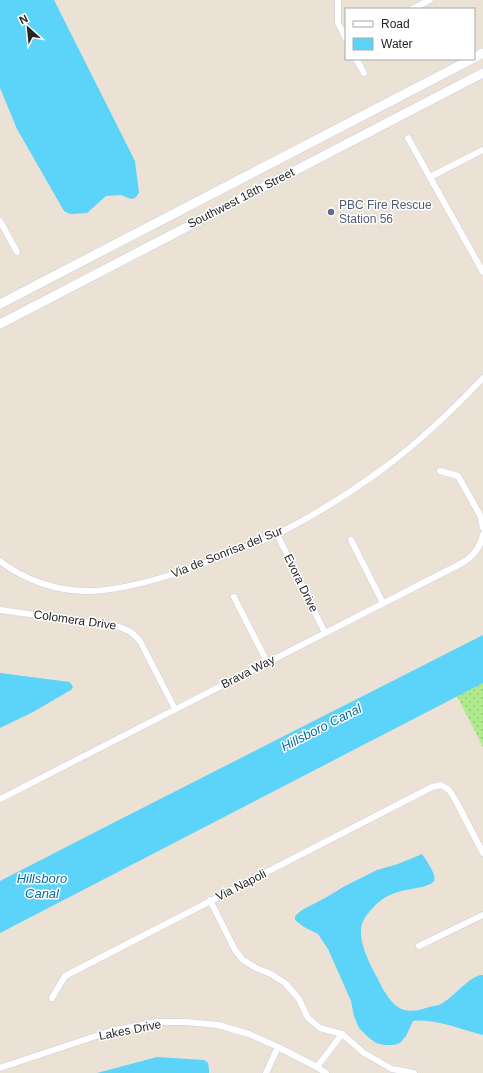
<svg xmlns="http://www.w3.org/2000/svg" width="483" height="1073" viewBox="0 0 483 1073" font-family="Helvetica,sans-serif">
  <style>
    .grass { fill: url(#grass-dots) }
    .water { fill: #5cd4fa }
    .lines { fill: none; stroke-linecap: round; stroke-linejoin: round }
    .street-casing { stroke: #cbd0e2; stroke-width: 7 }
    .secondary-casing { stroke: #cbd0e2; stroke-width: 10 }
    .street { stroke: #fff; stroke-width: 6 }
    .secondary { stroke: #fff; stroke-width: 9 }
    .service-dot { fill: #5c6f8a; stroke: #fff; stroke-width: 1.5 }
    .labels { text-anchor: middle; stroke-width: 3; stroke-linejoin: round; paint-order: stroke }
    .street-label { font-size: 12px; fill: #262626; stroke: #fff }
    .service-label { font-size: 12px; fill: #4e5e75; stroke: #fff; text-anchor: start }
    .water-label { font-size: 13px; font-style: italic; fill: #006ea1; stroke: #fff }
  </style>
  <defs>
    <pattern id="grass-dots" width="8" height="8" patternUnits="userSpaceOnUse"><rect width="8" height="8" fill="#aee98b"/><path d="M2 2h.1M6 6h.1" fill="none" stroke="#96c878" stroke-width="1.8" stroke-linecap="round"/></pattern>
  </defs>
  <rect width="100%" height="100%" fill="#ebe1d5"/>
  <path class="grass" d="M 483,683 L 483,747 L 457,696 Z"/>
  <g class="water">
    <path d="M 0,0 L 54,0 L 135,161 L 139,193 L 135,198 L 131,199 L 121,195 L 106,196 L 87,213 L 70,214 L 64,211 L 17,129 L 0,88 Z"/>
    <path d="M 483,635 L 483,683 L 0,933 L 0,881 L 111,824 Z"/>
    <path d="M 0,673 L 70,682 L 73,687 L 71,690 L 33,712 L 0,728 Z"/>
    <path d="M 422,854 C 426,860 437,875 434,881 C 431,887 409,889 402,891 C 389,894 380,899 372,909 C 366,915 361,922 361,931 C 360,945 371,967 378,979 C 383,990 393,1008 405,1010 C 412,1012 420,1010 426,1008 C 431,1006 437,1006 441,1004 C 453,998 471,974 483,975 L 483,1035 C 461,1030 436,1018 413,1021 L 406,1036 L 400,1043 L 394,1045 L 384,1045 L 376,1043 L 368,1037 L 359,1028 L 354,1016 L 351,1001 L 328,949 L 318,934 L 304,927 L 295,920 L 295,916 L 302,910 L 325,898 L 345,886 L 377,870 L 398,864 Z"/>
    <path d="M 157,1057 L 204,1060 L 208,1063 L 209,1069 L 209,1073 L 97,1073 Z"/>
  </g>
  <g class="lines">
    <g class="street-casing">
      <g id="street">
        <path d="M 338,0 L 338,23 L 346,39"/>
        <path d="M 412,9 L 430,0"/>
        <path d="M 356,59 L 364,73"/>
        <path d="M 408,138 L 483,272"/>
        <path d="M 430,177 L 483,150"/>
        <path d="M 0,221 L 17,252"/>
        <path d="M 440,471 L 458,476 L 480,515 L 483,528"/>
        <path d="M 277,534 L 325,633"/>
        <path d="M 351,540 L 383,603"/>
        <path d="M 0,561 C 24,580 57,591 87,591 C 114,591 141,584 167,576 C 192,568 216,559 240,549 C 253,544 265,540 277,534 C 312,517 348,494 380,471 C 417,444 451,412 483,378"/>
        <path d="M 234,597 L 267,662"/>
        <path d="M 0,610 L 115,626 C 126,628 134,633 140,641 L 175,709"/>
        <path d="M 0,799 L 464,562 C 475,555 481,546 483,534"/>
        <path d="M 210,900 L 235,950 L 243,960 L 256,968 L 271,974 L 285,983 L 299,999 L 308,1018 L 320,1028 L 342,1034 L 364,1053 L 392,1069 L 414,1073"/>
        <path d="M 419,946 L 483,915"/>
        <path d="M 52,998 L 65,976 L 432,787 L 441,785 L 449,790 L 456,801 L 483,853"/>
        <path d="M 317,1067 L 342,1034"/>
        <path d="M 0,1068 L 111,1031 L 157,1022 L 186,1022 L 218,1025 L 249,1034 L 278,1047 L 317,1067 L 326,1073"/>
        <path d="M 266,1073 L 278,1047"/>
      </g>
    </g>
    <g class="secondary-casing">
      <g id="secondary">
        <path d="M 474,58 L 483,53"/>
        <path d="M 0,304 L 472,59"/>
        <path d="M 0,324 L 483,73"/>
      </g>
    </g>
    <use href="#street" class="street"/>
    <use href="#secondary" class="secondary"/>
  </g>
  <circle class="service-dot" cx="331" cy="212" r="4"/>
  <g class="labels">
    <g class="street-label">
      <text transform="translate(241 198) rotate(-27)" y="4">Southwest 18th Street</text>
      <text transform="translate(227 552) rotate(-22)" y="4">Via de Sonrisa del Sur</text>
      <text transform="translate(301 583) rotate(64)" y="4">Evora Drive</text>
      <text transform="translate(75 620) rotate(8)" y="4">Colomera Drive</text>
      <text transform="translate(248 672) rotate(-27)" y="4">Brava Way</text>
      <text transform="translate(241 885) rotate(-27)" y="4">Via Napoli</text>
      <text transform="translate(130 1030) rotate(-11)" y="4">Lakes Drive</text>
    </g>
    <g class="service-label">
      <text x="339" y="209">PBC Fire Rescue<tspan x="339" dy="14">Station 56</tspan></text>
    </g>
    <g class="water-label">
      <text transform="translate(321 727) rotate(-27)" y="5">Hillsboro Canal</text>
      <text x="42" y="883">Hillsboro<tspan x="42" dy="15">Canal</tspan></text>
    </g>
  </g>
  <rect x="345" y="8" width="130" height="52" fill="#ffffff" stroke="#a8a8a8"/>
  <rect x="353" y="21" width="20" height="6" fill="#ffffff" stroke="#a8a8a8"/>
  <text x="381" y="28" font-size="12" fill="#262626">Road</text>
  <rect x="353" y="38" width="20" height="12" fill="#5cd4fa" stroke="#a8a8a8"/>
  <text x="381" y="48" font-size="12" fill="#262626">Water</text>
  <g transform="translate(28 28) rotate(333)" stroke="#ffffff" stroke-width="3" paint-order="stroke">
  <path d="M0-3L7 15L0 10L-7 15Z" fill="#262626"/>
  <text y="-6" font-size="11" font-weight="bold" text-anchor="middle" fill="#262626">N</text>
  </g>
</svg>
